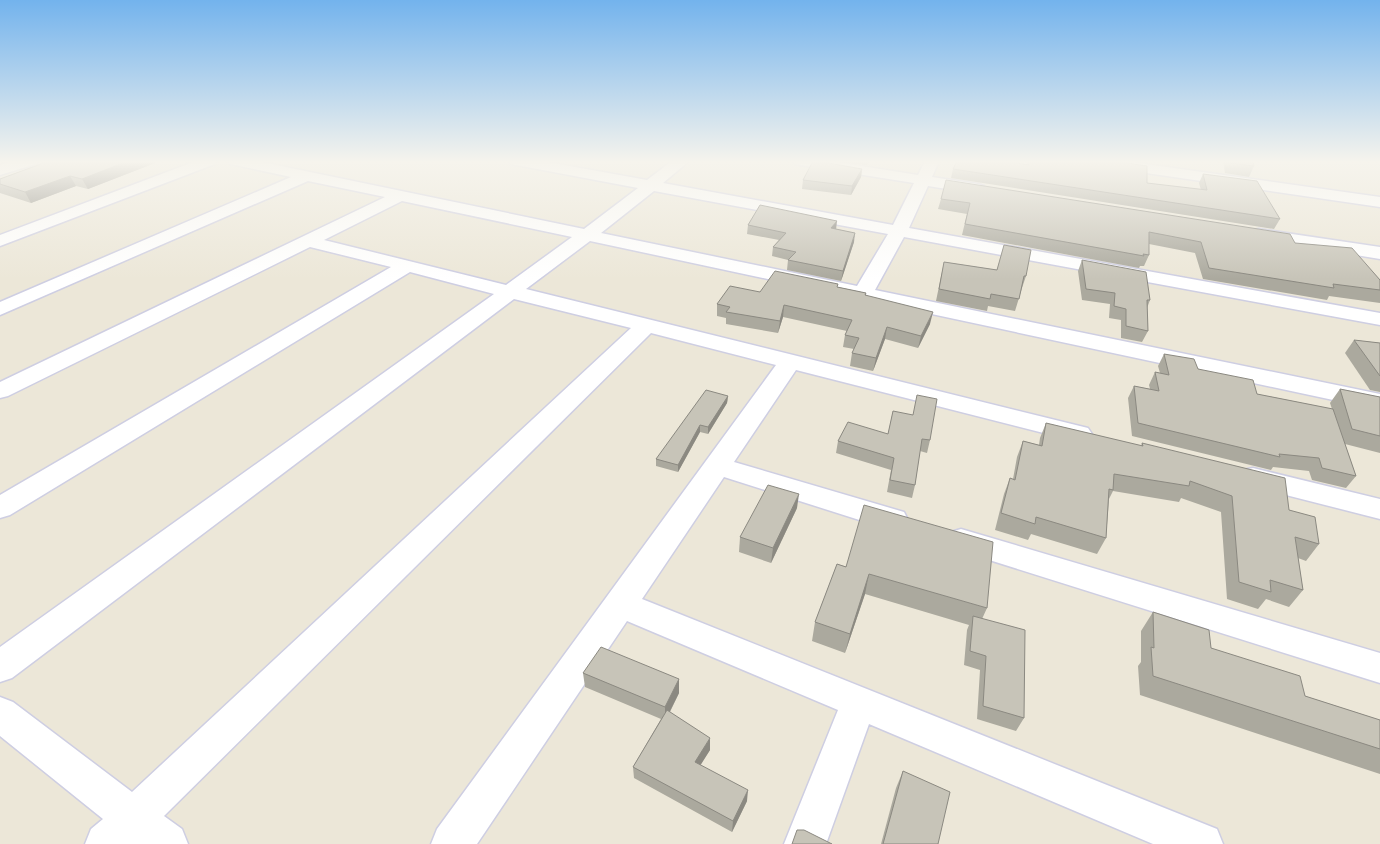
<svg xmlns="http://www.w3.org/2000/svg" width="1380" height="844" viewBox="0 0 1380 844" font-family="Rubik,sans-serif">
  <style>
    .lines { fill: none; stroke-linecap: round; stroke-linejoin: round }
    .minor-casing { stroke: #cecee2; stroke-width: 3 }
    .minor { fill: #fff; fill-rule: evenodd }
    .wall { fill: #aba99e }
    .shaded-wall { fill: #8b8981 }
    .building { fill: #c7c4b8; stroke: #8b8981 }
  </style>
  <rect width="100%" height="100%" fill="#ece7d8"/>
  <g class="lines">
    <g class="minor-casing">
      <g id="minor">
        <path d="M 14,161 L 38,161 L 36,164 L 0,175 L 0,165 Z"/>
        <path d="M 196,161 L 217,161 L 215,164 L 0,246 L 0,235 Z"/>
        <path d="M 228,161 L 257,161 L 584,229 L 638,188 L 516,165 L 511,164 L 509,161 L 542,161 L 647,180 L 672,161 L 689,161 L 663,183 L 893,225 L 914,183 L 800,165 L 795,164 L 793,161 L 830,161 L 918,175 L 925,161 L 939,161 L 932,177 L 978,184 L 984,186 L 986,189 L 984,192 L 978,194 L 928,186 L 909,228 L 1380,313 L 1380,325 L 904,237 L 875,290 L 1380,394 L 1380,410 L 590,241 L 526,289 L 1088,428 L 1092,434 L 1088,440 L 1079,442 L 796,370 L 734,462 L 904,512 L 908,520 L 904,528 L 894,531 L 724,477 L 642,599 L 1217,829 L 1223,844 L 1153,844 L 869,724 L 826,844 L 784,844 L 838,710 L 627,621 L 477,844 L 431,844 L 437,829 L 776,365 L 651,333 L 164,816 L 182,829 L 188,844 L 85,844 L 91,829 L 103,819 L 0,736 L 0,697 L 13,702 L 132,792 L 631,328 L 514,299 L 12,678 L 0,682 L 0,647 L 494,294 L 410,272 L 10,515 L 0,518 L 0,495 L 391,267 L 310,247 L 8,396 L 0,398 L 0,382 L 385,197 L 308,181 L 0,315 L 0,302 L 291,177 L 230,164 ZM 654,191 L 888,234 L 857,286 L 601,233 ZM 402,201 L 572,237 L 506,285 L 324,240 Z"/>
        <path d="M 1084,161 L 1124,161 L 1380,197 L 1380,207 L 1091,165 L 1086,164 Z"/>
        <path d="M 1259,229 L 1380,247 L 1380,259 L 1253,238 L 1250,234 L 1253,230 Z"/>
        <path d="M 1253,468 L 1380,499 L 1380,519 L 1243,484 L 1239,477 L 1243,470 Z"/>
        <path d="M 961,529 L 1380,653 L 1380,683 L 951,548 L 946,540 L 951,532 Z"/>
      </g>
    </g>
    <use href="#minor" class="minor"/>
  </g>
  <g class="wall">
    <path d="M 49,161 L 155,161 L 155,163 L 88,189 L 76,186 L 31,203 L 0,193 L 0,179 Z"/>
    <path d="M 835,161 L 869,161 L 867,165 Z"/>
    <path d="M 1028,161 L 1114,161 L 1147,183 L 1201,190 L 1199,183 L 1203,174 L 1280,219 L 1274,229 L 951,178 L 953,169 L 1027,164 Z"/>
    <path d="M 1223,161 L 1253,161 L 1254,166 L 1249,177 L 1225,173 Z"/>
    <path d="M 862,169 L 861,177 L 851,195 L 802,189 L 803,180 Z"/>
    <path d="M 941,199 L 1295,243 L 1380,280 L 1380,303 L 1329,296 L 1327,300 L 1203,279 L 1195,253 L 1149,244 L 1149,255 L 1144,266 L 1140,266 L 1139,268 L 962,235 L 967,214 L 938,209 Z"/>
    <path d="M 748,225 L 836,229 L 854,242 L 841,281 L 787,270 L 788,260 L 772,256 L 773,247 L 779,240 L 747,234 Z"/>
    <path d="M 1004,245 L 1026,276 L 1022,288 L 1015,311 L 988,306 L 987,311 L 936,301 L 944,262 L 997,270 Z"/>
    <path d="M 1082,260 L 1150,300 L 1147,308 L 1148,331 L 1142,342 L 1121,338 L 1121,320 L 1109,318 L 1110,304 L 1082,300 L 1078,271 Z"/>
    <path d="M 838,287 L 866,293 L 866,295 L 930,324 L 918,348 L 885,339 L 873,371 L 850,366 L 852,353 L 854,349 L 843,347 L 845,335 L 847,331 L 783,317 L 778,333 L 726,324 L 726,318 L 717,316 L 717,304 L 760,292 Z"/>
    <path d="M 1354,340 L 1380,343 L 1380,392 L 1370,390 L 1345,353 Z"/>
    <path d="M 1164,354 L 1257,394 L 1332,409 L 1330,403 L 1340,389 L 1380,397 L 1380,453 L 1345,444 L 1356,476 L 1346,488 L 1312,480 L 1309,471 L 1273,467 L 1271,470 L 1132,436 L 1128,398 L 1134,386 L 1150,389 L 1149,385 L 1155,372 L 1160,373 L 1158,366 Z"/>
    <path d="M 728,396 L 727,403 L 708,434 L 700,432 L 678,472 L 656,466 L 656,459 Z"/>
    <path d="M 893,411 L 930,440 L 927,453 L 920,451 L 915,485 L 912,498 L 887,492 L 891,470 L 836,453 L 838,441 L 888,434 Z"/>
    <path d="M 1046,423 L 1141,446 L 1142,443 L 1289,510 L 1319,544 L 1306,561 L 1298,558 L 1303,590 L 1289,607 L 1266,599 L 1258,609 L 1227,599 L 1221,512 L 1181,498 L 1179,502 L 1113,491 L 1109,499 L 1106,538 L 1097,554 L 1031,534 L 1028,540 L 995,530 L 1004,494 L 1010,478 L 1013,479 L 1017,457 L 1023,441 L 1039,445 L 1040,438 Z"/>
    <path d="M 797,508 L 771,563 L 739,552 L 740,537 Z"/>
    <path d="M 837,564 L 987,608 L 982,619 L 1024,718 L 1016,731 L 977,719 L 980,670 L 964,665 L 967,630 L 969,625 L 865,594 L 845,653 L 812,641 L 815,622 Z"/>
    <path d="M 1153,612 L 1211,648 L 1305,696 L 1380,720 L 1380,774 L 1140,695 L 1138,666 L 1141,662 L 1141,631 Z"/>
    <path d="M 583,673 L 679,679 L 679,693 L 670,712 L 710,750 L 700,765 L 747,801 L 732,832 L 634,778 L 633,767 L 661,719 L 585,687 Z"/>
    <path d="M 903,771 L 938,844 L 881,844 L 896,788 Z"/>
  </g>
  <g class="shaded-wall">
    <path d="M 128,161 L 155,161 L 155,163 L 88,189 L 82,179 Z"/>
    <path d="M 862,169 L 861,177 L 851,195 L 852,186 Z"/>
    <path d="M 70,176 L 76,186 L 31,203 L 25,192 Z"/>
    <path d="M 837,221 L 836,230 L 831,228 Z"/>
    <path d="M 855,233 L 854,242 L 841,281 L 843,271 Z"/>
    <path d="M 784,305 L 783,317 L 778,333 L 780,321 Z"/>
    <path d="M 933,312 L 930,324 L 918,348 L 921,336 Z"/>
    <path d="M 887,327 L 885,339 L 873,371 L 876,358 Z"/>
    <path d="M 728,396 L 727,403 L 708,434 L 708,427 Z"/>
    <path d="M 700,425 L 700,432 L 678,472 L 678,465 Z"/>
    <path d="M 799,494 L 797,508 L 771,563 L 773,548 Z"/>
    <path d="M 869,574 L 865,594 L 845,653 L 850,634 Z"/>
    <path d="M 679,679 L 679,693 L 665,721 L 665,707 Z"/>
    <path d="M 710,738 L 710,750 L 695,774 L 695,762 Z"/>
    <path d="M 748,790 L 747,801 L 732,832 L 733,821 Z"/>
  </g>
  <g class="building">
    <path d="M 49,161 L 128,161 L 82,179 L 70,176 L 25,192 L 0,184 L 0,179 Z"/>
    <path d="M 813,161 L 817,161 L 862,169 L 852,186 L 803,180 Z"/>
    <path d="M 957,161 L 1003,161 L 1029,165 L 1029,161 L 1114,161 L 1147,166 L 1147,183 L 1207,190 L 1203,174 L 1257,181 L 1280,219 L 953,169 Z"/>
    <path d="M 1229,161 L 1253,161 L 1254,166 L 1230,163 Z"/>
    <path d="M 946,180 L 1290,234 L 1295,243 L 1352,248 L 1380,280 L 1380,290 L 1333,284 L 1334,288 L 1209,268 L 1201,242 L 1149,232 L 1149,255 L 1143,254 L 1144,256 L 965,224 L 970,203 L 941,199 Z"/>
    <path d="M 760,205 L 837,221 L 831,228 L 855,233 L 843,271 L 788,260 L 796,252 L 773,247 L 786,233 L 748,225 Z"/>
    <path d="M 1004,245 L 1031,250 L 1026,276 L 1024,276 L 1019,299 L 991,294 L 990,299 L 939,289 L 944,262 L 997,270 Z"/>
    <path d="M 1082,260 L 1146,272 L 1150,300 L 1147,300 L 1148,331 L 1126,326 L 1126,309 L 1114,306 L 1115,293 L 1086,289 Z"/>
    <path d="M 775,271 L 838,284 L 837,287 L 866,293 L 865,295 L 933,312 L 921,336 L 887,327 L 876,358 L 852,353 L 859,338 L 845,335 L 852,320 L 784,305 L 780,321 L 726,312 L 730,307 L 717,304 L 730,286 L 760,292 Z"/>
    <path d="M 1354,340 L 1380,343 L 1380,376 Z"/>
    <path d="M 1164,354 L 1194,359 L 1198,369 L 1253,380 L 1257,394 L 1333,409 L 1356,476 L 1322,468 L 1319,458 L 1279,454 L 1280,457 L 1138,423 L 1134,386 L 1159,391 L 1155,372 L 1169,375 Z"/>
    <path d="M 1340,389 L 1380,397 L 1380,436 L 1352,429 Z"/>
    <path d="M 706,390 L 728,396 L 708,427 L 700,425 L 678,465 L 656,459 Z"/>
    <path d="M 917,395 L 937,399 L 930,440 L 922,439 L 915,485 L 890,480 L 894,458 L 838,441 L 848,422 L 888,434 L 893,411 L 913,415 Z"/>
    <path d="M 1046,423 L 1143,446 L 1142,443 L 1285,478 L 1289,510 L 1315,517 L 1319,544 L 1295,537 L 1303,590 L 1270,580 L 1271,592 L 1239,582 L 1232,496 L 1190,481 L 1189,486 L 1114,474 L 1113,490 L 1109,489 L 1106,538 L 1036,517 L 1035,524 L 1001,513 L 1010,478 L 1015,480 L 1023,441 L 1042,446 Z"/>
    <path d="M 768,485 L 799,494 L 773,548 L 740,537 Z"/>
    <path d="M 864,505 L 993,542 L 987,608 L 869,574 L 850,634 L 815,622 L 837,564 L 846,567 Z"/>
    <path d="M 1153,612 L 1209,630 L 1211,648 L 1300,676 L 1305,696 L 1380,720 L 1380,749 L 1153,676 L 1151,647 L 1154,648 Z"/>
    <path d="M 973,616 L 1025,630 L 1024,718 L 983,706 L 986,656 L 970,651 Z"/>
    <path d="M 601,647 L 679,679 L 665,707 L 583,673 Z"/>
    <path d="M 667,710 L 710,738 L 695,762 L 748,790 L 733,821 L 633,767 Z"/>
    <path d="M 903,771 L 950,792 L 938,844 L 883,844 Z"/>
    <path d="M 797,830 L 804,830 L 832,844 L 792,844 Z"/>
  </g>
  <linearGradient id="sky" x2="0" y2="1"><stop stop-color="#73b3ed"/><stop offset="0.58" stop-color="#f6f4ed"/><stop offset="1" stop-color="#f6f4ed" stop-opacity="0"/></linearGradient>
  <rect width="1380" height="279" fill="url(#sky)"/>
</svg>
